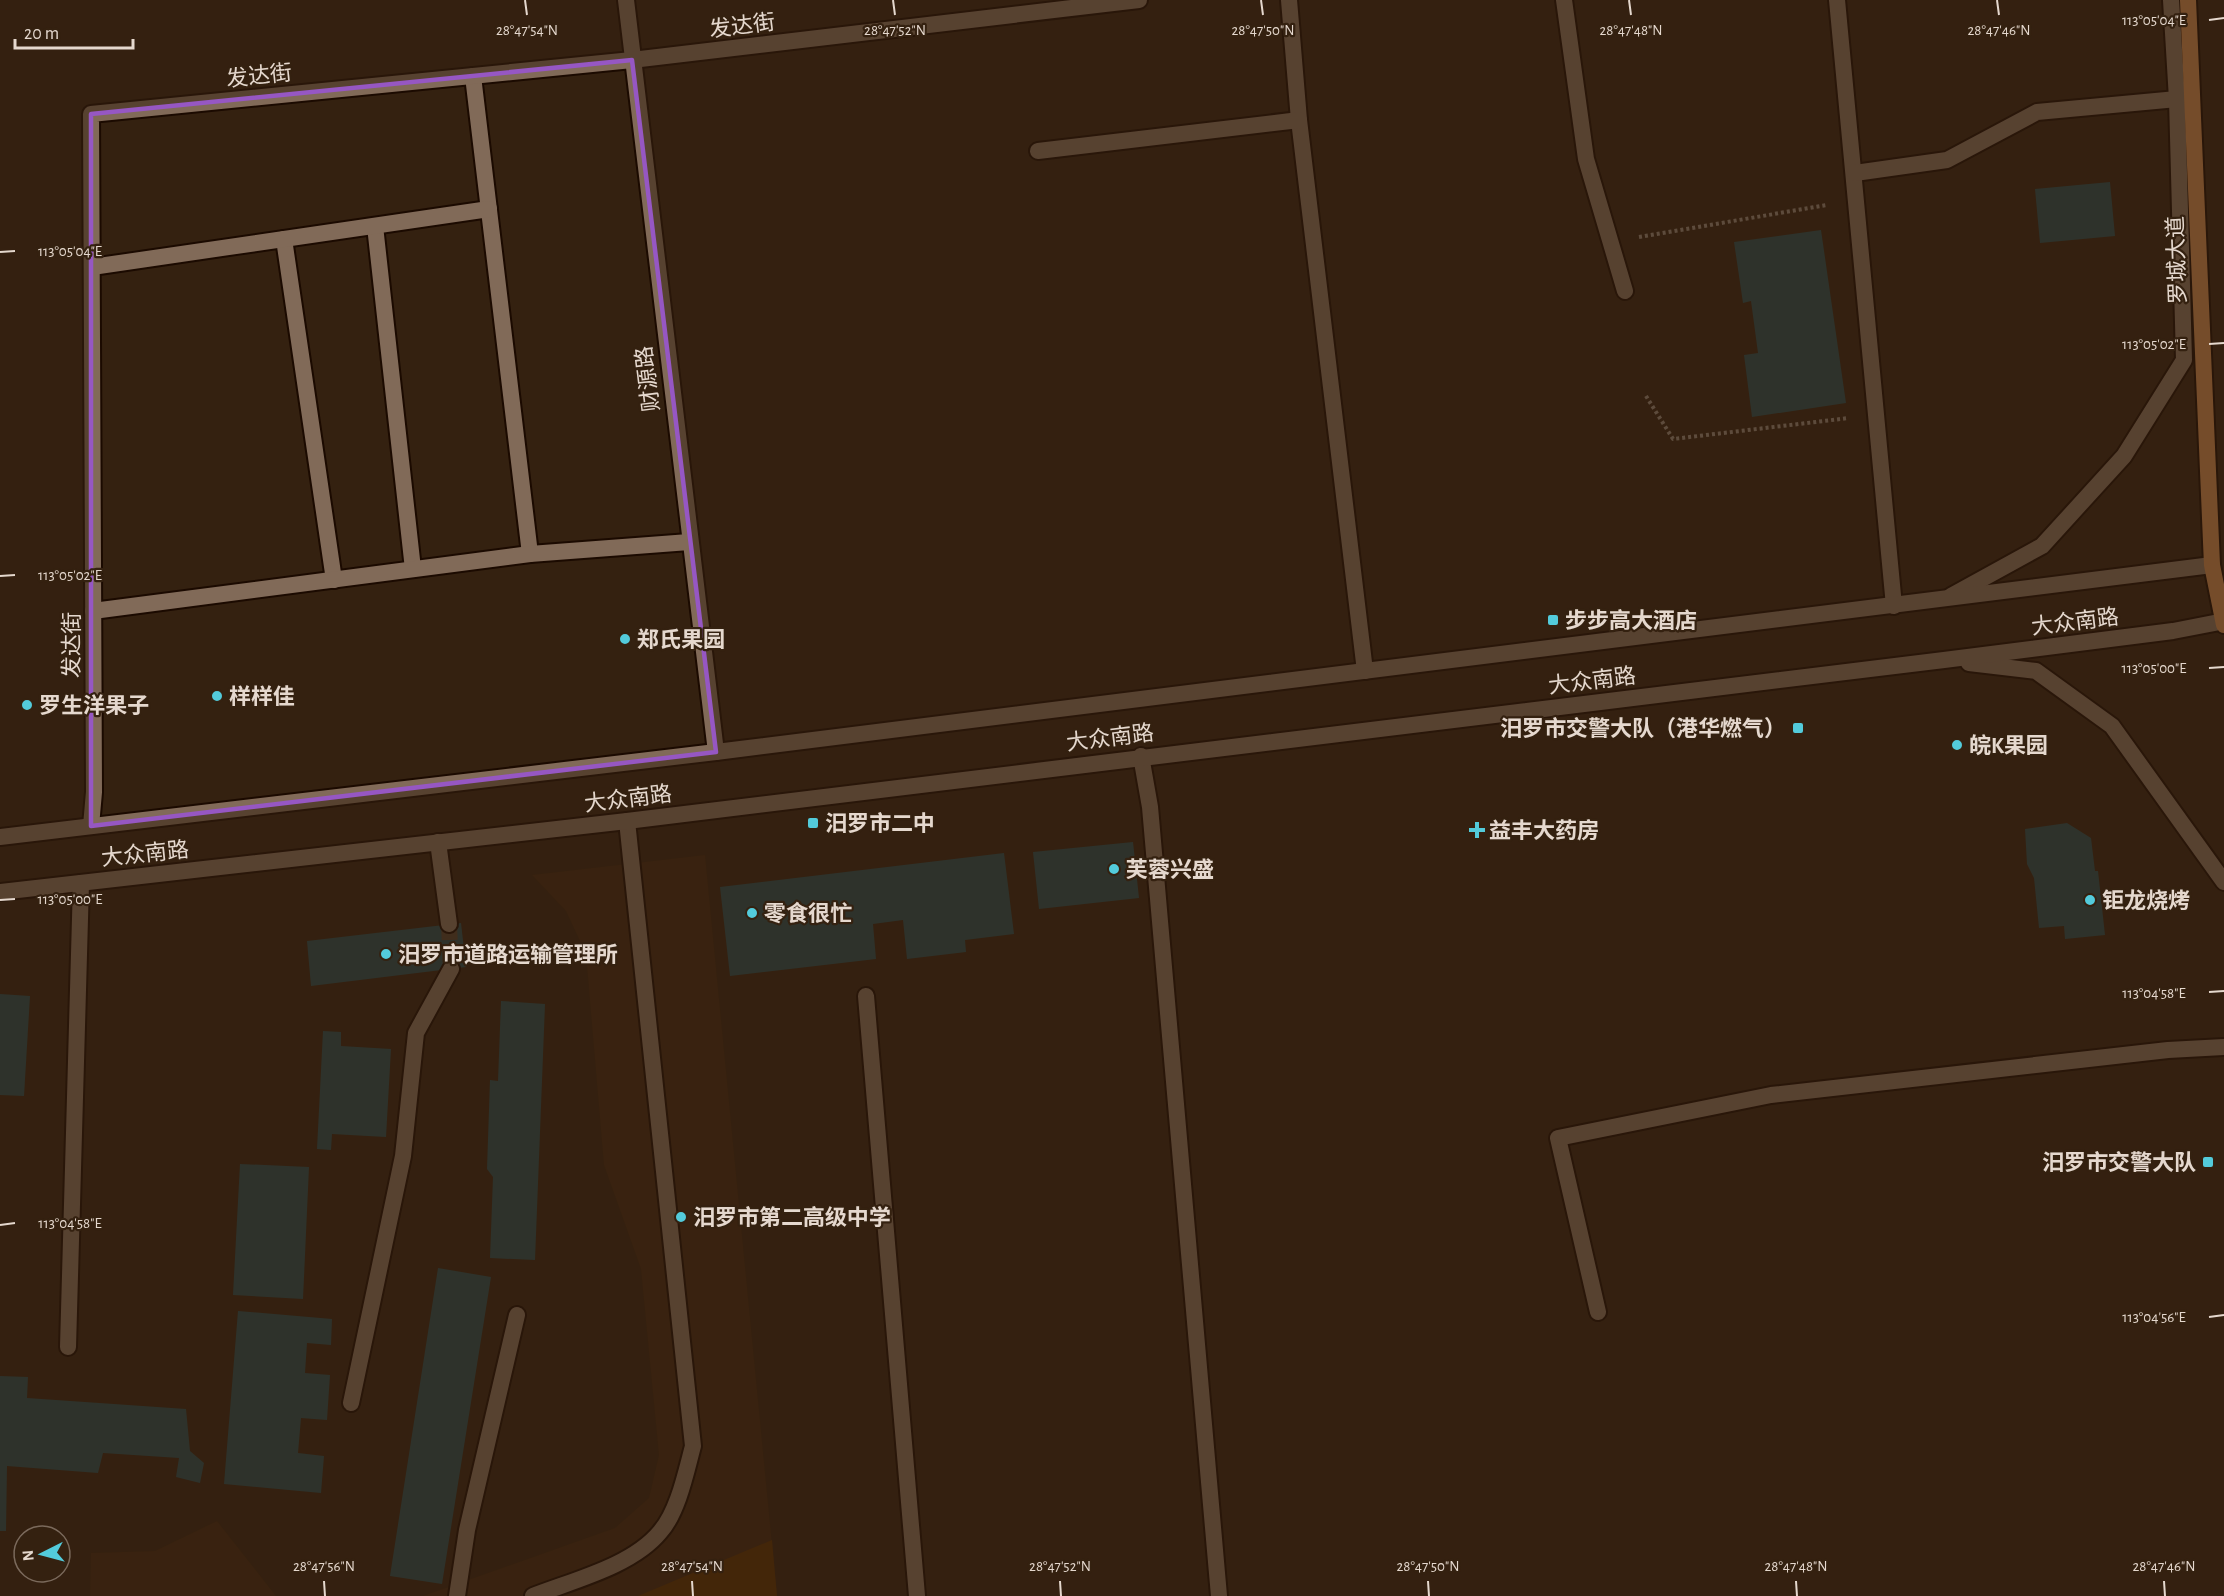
<svg xmlns="http://www.w3.org/2000/svg" width="2224" height="1596" viewBox="0 0 2224 1596" font-family="'Alegreya Sans','Noto Sans SC',sans-serif">
  <style>
    .built { fill: #3e2510 }
    .green { fill: #562d01 }
    .building { fill: #26484d }
    .lines { fill: none; stroke-linecap: round; stroke-linejoin: round }
    .minor-tunnel { stroke: #4f3c2c; stroke-width: 16; stroke-dasharray: 16 8; stroke-linecap: butt }
    .service-casing { stroke: #1b0a00; stroke-width: 20 }
    .minor-casing { stroke: #1b0a00; stroke-width: 20 }
    .secondary-casing { stroke: #1b0a00; stroke-width: 20 }
    .trunk-casing { stroke: #1b0a00; stroke-width: 20 }
    .path { stroke: #8f7f72; stroke-width: 4; stroke-dasharray: 3 3; stroke-linecap: butt }
    .service { stroke: #816a58; stroke-width: 16 }
    .minor { stroke: #816a58; stroke-width: 16 }
    .secondary { stroke: #816a58; stroke-width: 16 }
    .trunk { stroke: #c48249; stroke-width: 16 }
    .marked { fill: none; stroke: #9657c3; stroke-width: 4.5; stroke-linejoin: round }
    .ticks { fill: none; stroke: #e5d8ce; stroke-width: 2 }
    .poi-dot { fill: #53cbdb; stroke: #342110; stroke-width: 2 }
    .labels { text-anchor: middle; stroke-width: 4.5; stroke-linejoin: round; paint-order: stroke }
    .street-label { font-size: 22px; fill: #e5d8ce; stroke: #342110 }
    .poi-label { font-size: 22px; font-weight: bold; fill: #e5d8ce; stroke: #342110; text-anchor: start }
    .ticks-label { font-size: 15px; text-anchor: middle; fill: #e5d8ce; stroke: #342110; stroke-width: 4.5; stroke-linejoin: round; paint-order: stroke }
  </style>
  <rect width="100%" height="100%" fill="#342110"/>
  <g class="built">
    <path d="M 705,855 L 777,1596 L 423,1596 L 615,1528 L 649,1498 L 659,1455 L 641,1269 L 604,1165 L 586,954 L 566,911 L 532,875 Z"/>
    <path d="M 217,1521 L 276,1596 L 90,1596 L 91,1553 L 155,1551 Z"/>
  </g>
  <path class="green" d="M 772,1540 L 777,1596 L 638,1596 Z"/>
  <g class="building">
    <path d="M 2110,182 L 2115,236 L 2040,243 L 2035,189 Z"/>
    <path d="M 1821,230 L 1846,403 L 1752,417 L 1744,355 L 1758,353 L 1751,301 L 1743,303 L 1734,242 Z"/>
    <path d="M 2067,823 L 2091,838 L 2095,871 L 2098,871 L 2105,935 L 2065,939 L 2064,926 L 2039,928 L 2034,878 L 2027,864 L 2025,829 Z"/>
    <path d="M 1133,842 L 1139,898 L 1039,909 L 1033,852 Z"/>
    <path d="M 1004,853 L 1014,934 L 965,940 L 966,952 L 907,959 L 903,920 L 873,924 L 876,959 L 730,976 L 720,887 Z"/>
    <path d="M 461,923 L 466,967 L 311,986 L 307,941 Z"/>
    <path d="M 0,994 L 30,996 L 24,1096 L 0,1095 Z"/>
    <path d="M 501,1001 L 545,1004 L 535,1260 L 490,1258 L 493,1177 L 487,1169 L 490,1080 L 498,1081 Z"/>
    <path d="M 323,1031 L 341,1032 L 341,1046 L 391,1049 L 386,1137 L 332,1134 L 331,1150 L 317,1149 Z"/>
    <path d="M 240,1164 L 309,1167 L 303,1299 L 233,1295 Z"/>
    <path d="M 438,1268 L 491,1277 L 442,1584 L 390,1576 Z"/>
    <path d="M 238,1311 L 332,1319 L 331,1345 L 307,1343 L 305,1373 L 330,1375 L 327,1420 L 301,1418 L 298,1453 L 324,1456 L 321,1493 L 224,1484 Z"/>
    <path d="M 0,1376 L 28,1377 L 27,1398 L 186,1409 L 190,1451 L 204,1463 L 200,1483 L 176,1477 L 179,1458 L 103,1453 L 98,1473 L 7,1466 L 6,1531 L 0,1531 Z"/>
  </g>
  <g class="lines">
    <path class="minor-tunnel" d="M 449,924 L 451,969"/>
    <g class="service-casing">
      <g id="service">
        <path d="M 866,996 L 917,1596"/>
        <path d="M 1598,1312 L 1558,1138 L 1771,1095 L 2168,1050 L 2224,1047"/>
        <path d="M 457,1596 L 467,1530 L 517,1315"/>
        <path d="M 533,1596 C 574,1580 632,1566 660,1532 C 678,1512 686,1472 693,1446 L 627,821"/>
      </g>
    </g>
    <g class="minor-casing">
      <g id="minor">
        <path d="M 626,0 L 716,752"/>
        <path d="M 1289,0 L 1299,120 L 1365,671"/>
        <path d="M 1564,0 L 1586,159 L 1625,291"/>
        <path d="M 1837,0 L 1894,606"/>
        <path d="M 473,76 L 530,554"/>
        <path d="M 1038,151 L 1299,120"/>
        <path d="M 1855,173 L 1947,160 L 2037,112 L 2177,99"/>
        <path d="M 375,226 L 413,569"/>
        <path d="M 284,239 L 334,580"/>
        <path d="M 92,267 L 489,209"/>
        <path d="M 93,611 L 530,554 L 689,542"/>
        <path d="M 1141,756 L 1150,807 L 1219,1596"/>
        <path d="M 91,826 L 94,792 L 91,114 L 632,60 L 1139,0"/>
        <path d="M 438,842 L 449,924"/>
        <path d="M 68,1347 L 81,883"/>
        <path d="M 351,1403 L 403,1156 L 416,1033 L 451,969"/>
      </g>
    </g>
    <g class="secondary-casing">
      <g id="secondary">
        <path d="M 1951,596 L 2042,546 L 2124,456 L 2184,360 L 2177,99 L 2171,0"/>
        <path d="M 1969,663 L 2036,671 L 2112,726 L 2224,882"/>
        <path d="M 0,837 L 716,752 L 2212,565"/>
        <path d="M 0,892 L 627,821 L 1944,660 L 2173,631 L 2224,621"/>
      </g>
    </g>
    <g class="trunk-casing">
      <path id="trunk" d="M 2188,0 L 2212,565 L 2224,625"/>
    </g>
    <g class="path">
      <path d="M 1639,237 L 1827,205"/>
      <path d="M 1646,396 L 1673,439 L 1849,418"/>
    </g>
    <use href="#service" class="service"/>
    <use href="#minor" class="minor"/>
    <use href="#secondary" class="secondary"/>
    <use href="#trunk" class="trunk"/>
  </g>
  <path d="M0 0H2224V1596H0ZM 632,60 L 716,752 L 91,826 L 91,114 Z" fill="#342110" fill-opacity=".55" fill-rule="evenodd"/>
  <path class="marked" d="M 632,60 L 716,752 L 91,826 L 91,114 Z"/>
  <path class="ticks" d="M 525,0 L 527,15M 893,0 L 895,15M 1261,0 L 1263,15M 1629,0 L 1631,15M 1997,0 L 1999,15M 2209,20 L 2224,18M 0,252 L 15,251M 2209,344 L 2224,343M 0,576 L 15,575M 2209,668 L 2224,667M 0,900 L 15,899M 2209,992 L 2224,991M 0,1225 L 15,1223M 2209,1317 L 2224,1315M 324,1581 L 325,1596M 692,1581 L 693,1596M 1060,1581 L 1061,1596M 1428,1581 L 1429,1596M 1796,1581 L 1797,1596M 2164,1581 L 2165,1596"/>
  <g class="poi-dot">
    <rect x="1547" y="614" width="12" height="12" rx="3"/>
    <circle cx="625" cy="639" r="6"/>
    <circle cx="217" cy="696" r="6"/>
    <circle cx="27" cy="705" r="6"/>
    <rect x="1792" y="722" width="12" height="12" rx="3"/>
    <circle cx="1957" cy="745" r="6"/>
    <rect x="807" y="817" width="12" height="12" rx="3"/>
    <path d="M1474 821h6v6h6v6h-6v6h-6v-6h-6v-6h6z"/>
    <circle cx="1114" cy="869" r="6"/>
    <circle cx="2090" cy="900" r="6"/>
    <circle cx="752" cy="913" r="6"/>
    <circle cx="386" cy="954" r="6"/>
    <rect x="2202" y="1156" width="12" height="12" rx="3"/>
    <circle cx="681" cy="1217" r="6"/>
  </g>
  <g class="labels">
    <g class="street-label">
      <text transform="translate(742 25) rotate(-7)" y="8">发达街</text>
      <text transform="translate(259 75) rotate(-6)" y="8">发达街</text>
      <text transform="translate(2176 260) rotate(-92)" y="8">罗城大道</text>
      <text transform="translate(647 379) rotate(-97)" y="8">财源路</text>
      <text transform="translate(2075 621) rotate(-7)" y="8">大众南路</text>
      <text transform="translate(71 645) rotate(-90)" y="8">发达街</text>
      <text transform="translate(1592 680) rotate(-7)" y="8">大众南路</text>
      <text transform="translate(1110 737) rotate(-7)" y="8">大众南路</text>
      <text transform="translate(628 798) rotate(-7)" y="8">大众南路</text>
      <text transform="translate(145 853) rotate(-6)" y="8">大众南路</text>
    </g>
    <g class="poi-label">
      <text x="1565" y="628">步步高大酒店</text>
      <text x="637" y="647">郑氏果园</text>
      <text x="229" y="704">样样佳</text>
      <text x="39" y="713">罗生洋果子</text>
      <text x="1786" y="736" text-anchor="end">汨罗市交警大队（港华燃气）</text>
      <text x="1969" y="753">皖K果园</text>
      <text x="825" y="831">汨罗市二中</text>
      <text x="1489" y="838">益丰大药房</text>
      <text x="1126" y="877">芙蓉兴盛</text>
      <text x="2102" y="908">钜龙烧烤</text>
      <text x="764" y="921">零食很忙</text>
      <text x="398" y="962">汨罗市道路运输管理所</text>
      <text x="2196" y="1170" text-anchor="end">汨罗市交警大队</text>
      <text x="693" y="1225">汨罗市第二高级中学</text>
    </g>
  </g>
  <g class="ticks-label">
    <text x="2154" y="25">113°05'04"E</text>
    <text x="527" y="35">28°47'54"N</text>
    <text x="895" y="35">28°47'52"N</text>
    <text x="1263" y="35">28°47'50"N</text>
    <text x="1631" y="35">28°47'48"N</text>
    <text x="1999" y="35">28°47'46"N</text>
    <text x="70" y="256">113°05'04"E</text>
    <text x="2154" y="349">113°05'02"E</text>
    <text x="70" y="580">113°05'02"E</text>
    <text x="2154" y="673">113°05'00"E</text>
    <text x="70" y="904">113°05'00"E</text>
    <text x="2154" y="998">113°04'58"E</text>
    <text x="70" y="1228">113°04'58"E</text>
    <text x="2154" y="1322">113°04'56"E</text>
    <text x="324" y="1571">28°47'56"N</text>
    <text x="692" y="1571">28°47'54"N</text>
    <text x="1060" y="1571">28°47'52"N</text>
    <text x="1428" y="1571">28°47'50"N</text>
    <text x="1796" y="1571">28°47'48"N</text>
    <text x="2164" y="1571">28°47'46"N</text>
  </g>
  <g transform="translate(42 1554) rotate(264)"><circle r="28" fill="#342110" stroke="#7b6a5c" stroke-width="1.5"/>
  <path d="M0-4.5L10 22L0 15L-10 22Z" fill="#53cbdb"/>
  <text y="-9" font-size="16" font-weight="bold" text-anchor="middle" fill="#e5d8ce">N</text>
  </g>
  <path d="M15 39v9h118v-9" fill="none" stroke="#e5d8ce" stroke-width="3"/>
  <text x="24" y="39" font-size="18" fill="#e5d8ce" stroke="#342110" stroke-width="4.5" paint-order="stroke">20 m</text>
</svg>
